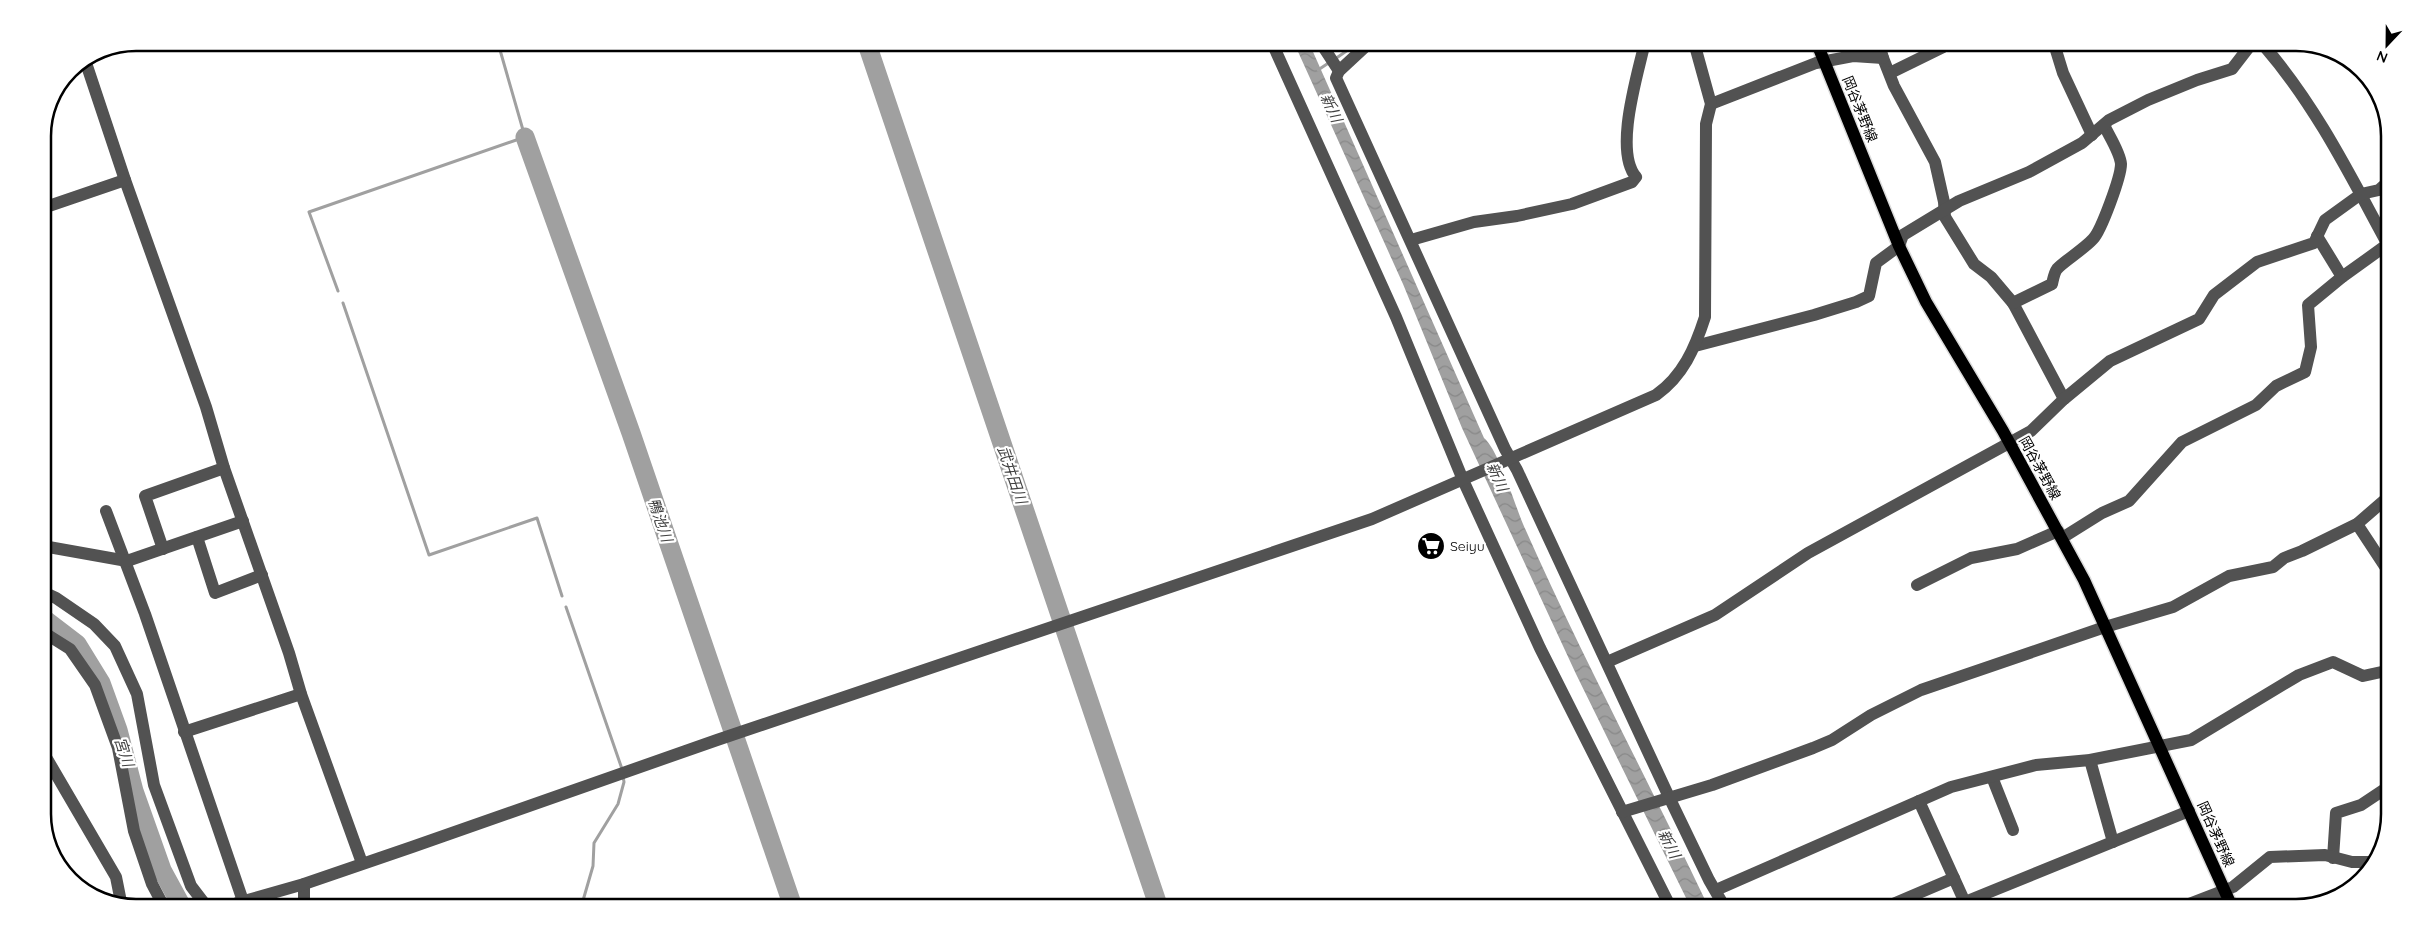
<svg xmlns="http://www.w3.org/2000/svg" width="2432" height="950" viewBox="0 0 2432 950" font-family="Quicksand,'Noto Sans JP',sans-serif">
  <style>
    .water { fill: url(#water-waves) }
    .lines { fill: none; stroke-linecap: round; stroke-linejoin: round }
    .stream { stroke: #a0a0a0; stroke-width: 3 }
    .river { stroke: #a0a0a0; stroke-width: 19 }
    .major-casing { stroke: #dbdbdb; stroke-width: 15 }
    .minor { stroke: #525252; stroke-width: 12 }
    .major { stroke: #000; stroke-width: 12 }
    .labels { text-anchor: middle; stroke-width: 4.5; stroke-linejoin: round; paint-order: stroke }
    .street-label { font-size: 14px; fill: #000; stroke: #fff }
    .poi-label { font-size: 14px; fill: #000; stroke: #fff; text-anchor: start }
    .water-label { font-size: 15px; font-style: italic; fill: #414141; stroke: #fff }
    .rim { fill: none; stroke: #000; stroke-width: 2.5 }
  </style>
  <defs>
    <pattern id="water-waves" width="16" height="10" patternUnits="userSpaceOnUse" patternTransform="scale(1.25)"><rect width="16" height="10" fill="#a0a0a0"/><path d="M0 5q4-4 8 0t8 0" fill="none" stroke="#888"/></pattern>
  </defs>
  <rect width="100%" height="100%" fill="#fff"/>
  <path class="water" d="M 1295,45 L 1310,45 L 1484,438 C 1498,449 1515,505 1523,524 C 1580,653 1647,778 1708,906 L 1690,906 L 1576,674 L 1462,428 L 1403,284 Z"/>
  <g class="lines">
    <g class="stream">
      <path d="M 1335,59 L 1355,45"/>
      <path d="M 1318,70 L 1330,62"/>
      <path d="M 338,291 L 309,212 L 525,137 L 498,43"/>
      <path d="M 343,303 L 429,555 L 537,518 L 562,596"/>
      <path d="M 566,607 L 622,769"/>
      <path d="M 582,904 L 593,866 L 594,843 L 618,804 L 624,782 L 623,776"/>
    </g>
    <g class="river">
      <path d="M 867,44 L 1158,905"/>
      <path d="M 525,137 L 631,433 L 792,904"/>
      <path d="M 43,618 L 77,644 L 101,683 L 118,730 L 134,791 L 162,870 L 180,903"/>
    </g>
    <g class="major-casing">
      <path id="major" d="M 1818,46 L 1899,246 L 1926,302 L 2003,431 L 2084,580 L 2232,907"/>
    </g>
    <g class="minor">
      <path d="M 1273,45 L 1396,317 L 1463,480 L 1540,648 L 1670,906"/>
      <path d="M 1322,45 L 1339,71"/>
      <path d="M 1367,45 L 1339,71 L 1336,78 L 1505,449 L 1517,470 L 1669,797 L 1709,880 L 1724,906"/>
      <path d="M 2055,47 L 2063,73 L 2092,135"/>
      <path d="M 2265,47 C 2316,106 2351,177 2388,245"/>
      <path d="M 1883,58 L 1894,86 L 1935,162 L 1944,202 L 1945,217 L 1974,264 L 1991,277 L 2013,303 L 2064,399"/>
      <path d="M 85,60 L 125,180 L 206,407 L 224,468 L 289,653 L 301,694 L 362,863"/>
      <path d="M 1890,73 L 1943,47"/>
      <path d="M 1711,104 L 1816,63 L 1853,56 L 1883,58 L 1880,47"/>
      <path d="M 43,208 L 125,180"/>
      <path d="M 2317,236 L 2342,277"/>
      <path d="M 1411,240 L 1474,222 L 1517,216 L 1572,204 L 1632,182 L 1636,177 C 1614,151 1637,77 1644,46"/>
      <path d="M 2013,303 L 2052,284 C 2053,280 2054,273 2057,269 C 2063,262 2084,249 2093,239 C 2101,231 2121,177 2121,164 C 2120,152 2109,136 2104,125"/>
      <path d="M 1695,346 L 1814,315 L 1856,302 L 1869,296 L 1876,263 L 1899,246 L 1903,235 L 1959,201 L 2029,172 L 2082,143 L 2109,120 L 2148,100 L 2197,80 L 2232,69 L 2249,47"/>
      <path d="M 106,511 L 145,614 L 243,901"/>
      <path d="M 2357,524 L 2386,568"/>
      <path d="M 197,537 L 215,593 L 262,575"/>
      <path d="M 2062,538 L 2102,513 L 2129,501 L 2182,442 L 2256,405 L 2276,386 L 2305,372 L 2311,347 L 2308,305 L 2342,277 L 2388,244"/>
      <path d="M 43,546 L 127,561 L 243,521"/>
      <path d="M 163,549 L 145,496 L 224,468"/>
      <path d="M 1917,585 L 1971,558 L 2017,549 L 2058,531"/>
      <path d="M 43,592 L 56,598 L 94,624 L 115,646 L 137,694 L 154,785 L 191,886 L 204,903"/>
      <path d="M 43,632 L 70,649 L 95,685 L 118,748 L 134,831 L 152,884 L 162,903"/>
      <path d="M 1607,662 L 1715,615 L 1808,553 L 2031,431 L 2064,399 L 2110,361 L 2199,319 L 2214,295 L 2257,262 L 2314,243 L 2325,220 L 2361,194 L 2379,190 L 2389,181"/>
      <path d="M 184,732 L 301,694"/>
      <path d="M 43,752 L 116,877 L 121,902"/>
      <path d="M 2090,760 L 2113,842"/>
      <path d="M 1992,777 L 2013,830"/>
      <path d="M 1919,801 L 1967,907"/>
      <path d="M 1622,812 L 1712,785 L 1813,748 L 1832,740 L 1871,715 L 1921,690 L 2105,627 L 2173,607 L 2229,576 L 2273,567 L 2284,558 L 2302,551 L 2357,524 L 2387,498"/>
      <path d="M 2333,858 L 2336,813 L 2361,805 L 2385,789"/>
      <path d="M 304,884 L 304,903"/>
      <path d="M 1716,890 L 1951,787 L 2036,765 L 2090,760 L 2191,740 L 2299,675 L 2333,662 L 2363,676 L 2386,671"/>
      <path d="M 1965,902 L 2189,811"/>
      <path d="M 237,903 L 304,884 L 412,847 L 717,740 L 1372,519 L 1656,395 C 1683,376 1695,348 1705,317 L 1706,124 L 1711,104 L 1695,46"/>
      <path d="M 1886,907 L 1954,878"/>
      <path d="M 2181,907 L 2233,887 L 2270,857 L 2325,855 L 2352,862 L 2371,862"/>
    </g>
    <use href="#major" class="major"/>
  </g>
  <defs>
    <g id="supermarket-disc" transform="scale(1.4375)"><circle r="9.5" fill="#000" stroke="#fff"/><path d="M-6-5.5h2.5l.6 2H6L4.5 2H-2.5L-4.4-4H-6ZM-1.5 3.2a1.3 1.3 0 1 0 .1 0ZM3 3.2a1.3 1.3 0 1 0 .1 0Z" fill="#fff"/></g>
  </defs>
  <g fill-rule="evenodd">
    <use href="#supermarket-disc" x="1431" y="546"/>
  </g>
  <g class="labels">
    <g class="street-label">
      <text transform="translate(1860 109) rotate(68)" y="5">岡谷茅野線</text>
      <text transform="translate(2040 468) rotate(61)" y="5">岡谷茅野線</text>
      <text transform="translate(2216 834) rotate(66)" y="5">岡谷茅野線</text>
    </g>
    <g class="poi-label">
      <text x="1450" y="551">Seiyu</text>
    </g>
    <g class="water-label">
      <text transform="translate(1331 108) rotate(65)" y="5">新川</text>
      <text transform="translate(1012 475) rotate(71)" y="5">武井田川</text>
      <text transform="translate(1497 477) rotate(66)" y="5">新川</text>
      <text transform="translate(660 520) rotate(71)" y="5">鴨池川</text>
      <text transform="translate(124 752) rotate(72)" y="5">宮川</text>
      <text transform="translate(1669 844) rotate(63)" y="5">新川</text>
    </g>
  </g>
  <path d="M0 0H2432V950H0ZM136 51H2296A85 85 0 0 1 2381 136V814A85 85 0 0 1 2296 899H136A85 85 0 0 1 51 814V136A85 85 0 0 1 136 51Z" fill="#fff" fill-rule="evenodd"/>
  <path class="rim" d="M136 51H2296A85 85 0 0 1 2381 136V814A85 85 0 0 1 2296 899H136A85 85 0 0 1 51 814V136A85 85 0 0 1 136 51Z"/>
  <g transform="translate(2387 45) rotate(202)" stroke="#ffffff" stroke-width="4" paint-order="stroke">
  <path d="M0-4L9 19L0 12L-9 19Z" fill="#000000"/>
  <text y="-8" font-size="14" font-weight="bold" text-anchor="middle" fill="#000000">N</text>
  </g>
</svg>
